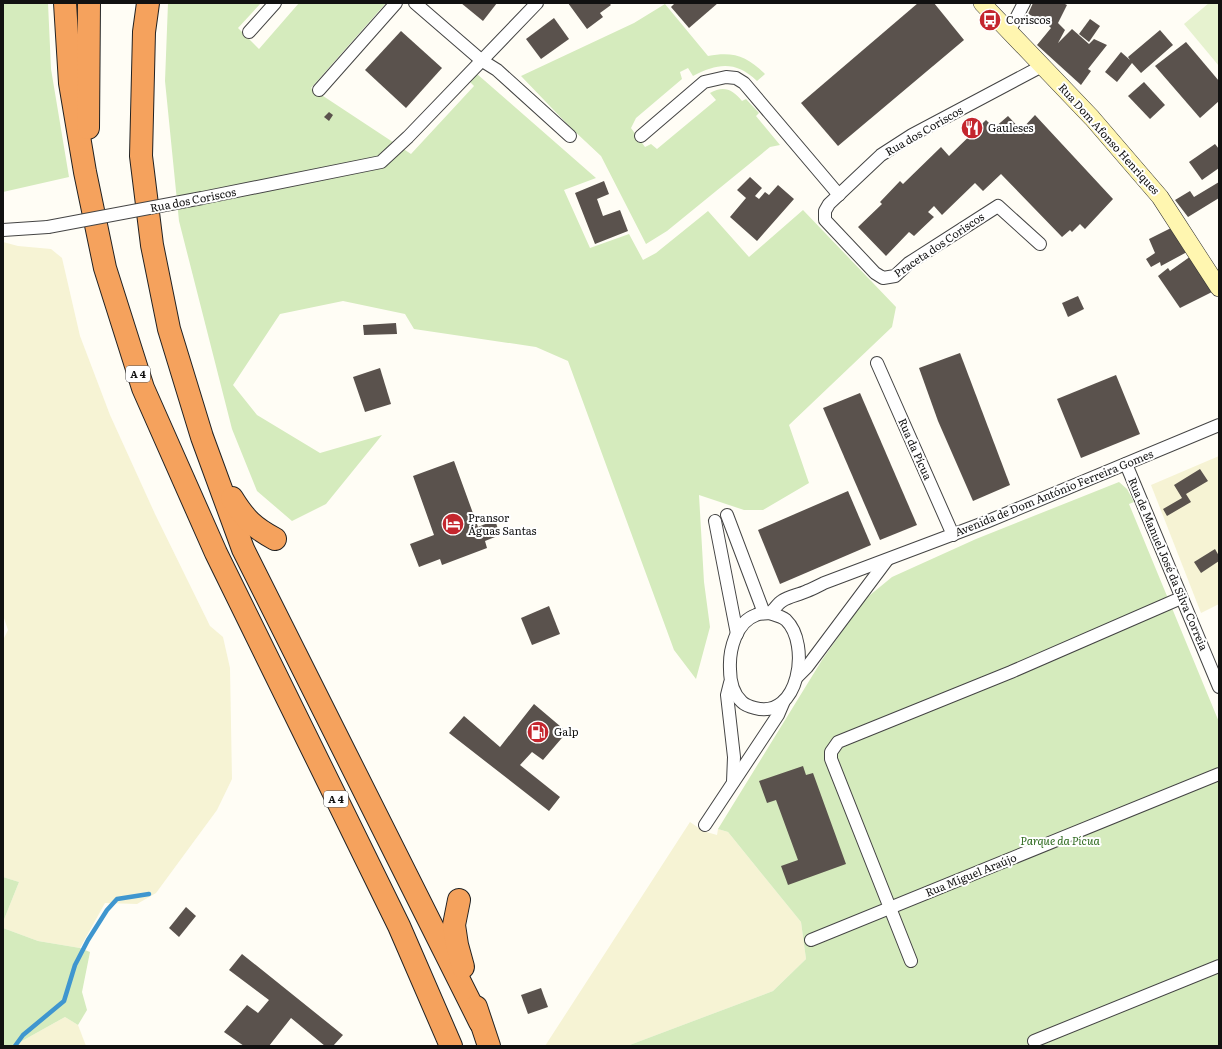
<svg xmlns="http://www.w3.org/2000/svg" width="1222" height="1049" viewBox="0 0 1222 1049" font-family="Literata,serif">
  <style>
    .farmland { fill: #f6f3d4 }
    .green { fill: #d5ebbd }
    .pitch { fill: #e6f2cf }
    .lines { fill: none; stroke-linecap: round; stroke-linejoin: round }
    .stream { stroke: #3f96cf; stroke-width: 4.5 }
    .building { fill: #5a524d }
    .street-casing { stroke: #444; stroke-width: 14 }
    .secondary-casing { stroke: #333; stroke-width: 18 }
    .highway-casing { stroke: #222; stroke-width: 24 }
    .street { stroke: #fff; stroke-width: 12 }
    .secondary { stroke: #fff6b0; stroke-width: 17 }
    .highway { stroke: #f5a25d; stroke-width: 22 }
    .street-bridge-casing { stroke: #444; stroke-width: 14; stroke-linecap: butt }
    .street-bridge { stroke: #fff; stroke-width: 12 }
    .labels { text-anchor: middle; stroke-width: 4; stroke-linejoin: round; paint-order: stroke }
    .shield { fill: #fff; stroke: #585858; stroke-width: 1 }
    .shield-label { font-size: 10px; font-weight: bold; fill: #111 }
    .poi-label { font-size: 11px; fill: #111; stroke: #fff; text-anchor: start }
    .street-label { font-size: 11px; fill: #111; stroke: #fff }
    .park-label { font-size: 11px; font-style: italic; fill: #2f6b1f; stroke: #fff }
  </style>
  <rect width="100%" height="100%" fill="#fffdf5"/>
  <g class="farmland">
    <path d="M 3,242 L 18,246 L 51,249 L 62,258 L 80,336 L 110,415 L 155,514 L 210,626 L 223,637 L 230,668 L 232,779 L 217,810 L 156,893 L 137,904 L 105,903 L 80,948 L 38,941 L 3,928 L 3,922 L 19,882 L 3,877 L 3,640 L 8,630 L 3,615 Z"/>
    <path d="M 1219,456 L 1219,604 L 1201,613 L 1151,485 Z"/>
    <path d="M 690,822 L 703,831 L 717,835 L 718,829 L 728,832 L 801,922 L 806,959 L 773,991 L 627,1046 L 545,1046 Z"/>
    <path d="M 65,1017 L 78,1025 L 86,1046 L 13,1046 Z"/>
  </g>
  <g class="green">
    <path d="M 3,3 L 48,3 L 51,69 L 69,177 L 3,192 Z"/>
    <path d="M 168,3 L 261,3 L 238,28 L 259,49 L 299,3 L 386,3 L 311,88 L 411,154 L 474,86 L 470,82 L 477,74 L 596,178 L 564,190 L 590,248 L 629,234 L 643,260 L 656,253 L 708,211 L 749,257 L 803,210 L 896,307 L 892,327 L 789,425 L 809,483 L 763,510 L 744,510 L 699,495 L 704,582 L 710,627 L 696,679 L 674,650 L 568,361 L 536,347 L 414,329 L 405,314 L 343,301 L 280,314 L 233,385 L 257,415 L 320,453 L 382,435 L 326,504 L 292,521 L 257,491 L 232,429 L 179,221 L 165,81 Z"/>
    <path d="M 665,4 L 708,56 C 733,51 747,56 765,74 L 757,81 C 736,61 718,63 693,76 L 688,68 L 680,72 L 682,79 L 636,118 L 631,128 L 645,147 L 651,144 L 657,149 L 716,100 L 710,93 C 724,85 733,90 742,101 L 746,99 L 759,113 L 756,116 L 780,145 L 770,147 L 667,231 L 646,244 L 601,156 L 570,127 L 521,76 L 634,23 Z"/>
    <path d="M 1119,482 L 1127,489 L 1134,502 L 1129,504 L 1219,722 L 1219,1046 L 627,1046 L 773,991 L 806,959 L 801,922 L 728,832 L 718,829 L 822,660 L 864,600 L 892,577 L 976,539 Z"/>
    <path d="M 3,877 L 19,882 L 3,922 Z"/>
    <path d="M 3,928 L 38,941 L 80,948 L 90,952 L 82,992 L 87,1010 L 78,1025 L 65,1017 L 13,1046 L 3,1046 Z"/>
  </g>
  <path class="pitch" d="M 1209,3 L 1219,3 L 1219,66 L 1184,24 Z"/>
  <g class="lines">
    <path class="stream" d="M 15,1046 L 23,1035 L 64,1001 L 75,965 L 88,940 L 107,910 L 117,899 L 149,894"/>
  </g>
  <g class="building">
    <path d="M 461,3 L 497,3 L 483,21 Z"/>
    <path d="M 568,3 L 609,3 L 611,5 L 600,13 L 603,17 L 587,29 Z"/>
    <path d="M 675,3 L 718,3 L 689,28 L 671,7 Z"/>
    <path d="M 918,3 L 934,3 L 964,40 L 838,146 L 801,103 Z"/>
    <path d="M 1033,3 L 1063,3 L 1067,5 L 1058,23 L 1065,30 L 1058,43 L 1072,29 L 1089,44 L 1094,39 L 1107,45 L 1088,69 L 1091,71 L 1081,85 L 1037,45 L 1051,28 L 1045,22 L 1028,14 Z"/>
    <path d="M 554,18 L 569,39 L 541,59 L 526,39 Z"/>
    <path d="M 1090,19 L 1100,26 L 1089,42 L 1079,34 Z"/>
    <path d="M 1160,30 L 1173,45 L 1141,73 L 1132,63 L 1117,82 L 1105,72 L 1121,52 L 1130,60 L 1128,57 Z"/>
    <path d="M 401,31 L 442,68 L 406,108 L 365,70 Z"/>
    <path d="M 1186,42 L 1219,81 L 1219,101 L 1200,118 L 1155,66 Z"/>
    <path d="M 1144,82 L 1165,105 L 1150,119 L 1128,96 Z"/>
    <path d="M 329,112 L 333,115 L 329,121 L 324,117 Z"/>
    <path d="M 1035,115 L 1113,199 L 1085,229 L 1080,224 L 1072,232 L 1070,230 L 1062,237 L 1001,174 L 983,191 L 975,183 L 942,215 L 934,206 L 928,212 L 934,217 L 914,236 L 909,232 L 886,256 L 858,227 L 882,204 L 880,202 L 900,181 L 903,184 L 941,147 L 949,156 L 986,120 L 994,128 L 1008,116 L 1021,130 Z"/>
    <path d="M 1215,144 L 1219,149 L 1219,168 L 1202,180 L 1189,162 Z"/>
    <path d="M 750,177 L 762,188 L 755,196 L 759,199 L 765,192 L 769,195 L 778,185 L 794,199 L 757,241 L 730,217 L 746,198 L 737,190 Z"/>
    <path d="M 604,181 L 609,194 L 597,199 L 603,216 L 620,210 L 628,231 L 595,244 L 575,193 Z"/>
    <path d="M 1219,182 L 1219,198 L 1188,217 L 1175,200 L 1190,191 L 1194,197 Z"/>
    <path d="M 1171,228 L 1187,252 L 1161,266 L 1160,262 L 1151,267 L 1146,259 L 1155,253 L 1149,239 Z"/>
    <path d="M 1191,256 L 1212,292 L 1180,308 L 1158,276 L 1168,268 L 1170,271 Z"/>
    <path d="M 1078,296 L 1084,309 L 1068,317 L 1062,303 Z"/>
    <path d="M 396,323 L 397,334 L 364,335 L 363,325 Z"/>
    <path d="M 960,353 L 1010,485 L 973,501 L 938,421 L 919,368 Z"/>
    <path d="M 380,368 L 391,404 L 365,412 L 353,377 Z"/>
    <path d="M 1116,375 L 1140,434 L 1081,458 L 1057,399 Z"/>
    <path d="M 860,393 L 917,525 L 880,540 L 823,408 Z"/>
    <path d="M 454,461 L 478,527 L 495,520 L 500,535 L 485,541 L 487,548 L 442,565 L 440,559 L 419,567 L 410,544 L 434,535 L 413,476 Z"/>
    <path d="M 1200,469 L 1208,481 L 1186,494 L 1191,502 L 1167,516 L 1163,509 L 1182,498 L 1174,485 Z"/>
    <path d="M 848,491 L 871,545 L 780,584 L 758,530 Z"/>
    <path d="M 1215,549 L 1219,556 L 1219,561 L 1201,573 L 1194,562 Z"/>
    <path d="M 549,606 L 560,634 L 532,645 L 521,618 Z"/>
    <path d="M 534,704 L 567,732 L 543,760 L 532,752 L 520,765 L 560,797 L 549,811 L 449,733 L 464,716 L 500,747 Z"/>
    <path d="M 803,766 L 806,775 L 813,773 L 846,864 L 788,885 L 781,866 L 798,860 L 776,800 L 767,803 L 759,781 Z"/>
    <path d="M 186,907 L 196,916 L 179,937 L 169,928 Z"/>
    <path d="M 242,954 L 343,1035 L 333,1046 L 325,1046 L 291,1018 L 269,1046 L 244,1046 L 224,1032 L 247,1005 L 258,1013 L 269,1000 L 229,970 Z"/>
    <path d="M 541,988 L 548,1007 L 528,1014 L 521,995 Z"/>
  </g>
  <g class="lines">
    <g class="street-casing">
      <g id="street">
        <path d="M 415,3 L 481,60 L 497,70 L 570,136"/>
        <path d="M 249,32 L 275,3"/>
        <path d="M 1009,32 L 1024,3"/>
        <path d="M 319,90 L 396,3"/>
        <path d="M 641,136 L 704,82 L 726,77 L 736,78 L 744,83 L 839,195"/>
        <path d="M 202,198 L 381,162 L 408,137 L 537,3"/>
        <path d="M 3,230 L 48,227"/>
        <path d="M 1040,244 L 998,206 L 909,263 L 895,276 L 883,278 L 875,273 L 825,220 L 825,211 L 829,204 L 881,155 L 912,135 L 1042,66"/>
        <path d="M 877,363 L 953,535"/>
        <path d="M 1126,464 L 1219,687"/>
        <path d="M 727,515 L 764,613"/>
        <path d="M 715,521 L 737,634"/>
        <path d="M 769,613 C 775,615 781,616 786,620 C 811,644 799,720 755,708 C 751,707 745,705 742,702 C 732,693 730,681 730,669 C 729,650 736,622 756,615 C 760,613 765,614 769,613 C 774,611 777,604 782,601 C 789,596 799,595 807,591 C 813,589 818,586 824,583 L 986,522 L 1219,425"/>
        <path d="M 798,676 L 807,667 L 887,560"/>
        <path d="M 730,683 L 727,695 L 734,757 L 733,782"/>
        <path d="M 705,825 L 778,715 L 784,701"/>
        <path d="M 811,940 L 1219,774"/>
        <path d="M 911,961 L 831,759 L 831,752 L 838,742 L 1011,672 L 1181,598"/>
        <path d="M 1034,1041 L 1219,966"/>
      </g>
    </g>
    <g class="secondary-casing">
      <path id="secondary" d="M 982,3 L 1092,118 L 1160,197 L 1219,288"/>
    </g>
    <g class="highway-casing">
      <g id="highway">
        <path d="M 65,3 L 70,83 L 85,172 L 105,268 L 143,388 L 216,553 L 399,926 L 451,1046"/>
        <path d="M 148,3 L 144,32 L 141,156 L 152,245 L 169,329 L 202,437 L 243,549 L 480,1022"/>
        <path d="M 88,128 L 89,3"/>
        <path d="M 232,498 C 245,519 253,527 275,539"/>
        <path d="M 459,900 L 454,925 L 457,945 L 463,967"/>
        <path d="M 476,1007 L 489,1046"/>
      </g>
    </g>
    <use href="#street" class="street"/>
    <use href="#secondary" class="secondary"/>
    <use href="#highway" class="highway"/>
    <g class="street-bridge-casing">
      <path id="street-bridge" d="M 48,227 L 202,198"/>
    </g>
    <use href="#street-bridge" class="street-bridge"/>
  </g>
  <defs>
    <g id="bus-disc" transform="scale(1.15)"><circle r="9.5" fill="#c4262e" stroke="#fff"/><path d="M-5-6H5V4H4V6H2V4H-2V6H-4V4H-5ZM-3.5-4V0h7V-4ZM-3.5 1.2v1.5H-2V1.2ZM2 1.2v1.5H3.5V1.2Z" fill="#fff"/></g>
    <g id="restaurant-disc" transform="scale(1.15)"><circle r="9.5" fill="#c4262e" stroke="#fff"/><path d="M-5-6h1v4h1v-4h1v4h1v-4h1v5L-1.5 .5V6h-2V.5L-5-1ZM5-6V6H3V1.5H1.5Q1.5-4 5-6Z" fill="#fff"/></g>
    <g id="hotel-disc" transform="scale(1.15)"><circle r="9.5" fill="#c4262e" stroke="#fff"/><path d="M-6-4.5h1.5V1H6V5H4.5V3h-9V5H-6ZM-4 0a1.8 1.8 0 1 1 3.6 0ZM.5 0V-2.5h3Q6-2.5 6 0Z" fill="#fff"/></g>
    <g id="fuel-disc" transform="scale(1.15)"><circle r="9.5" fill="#c4262e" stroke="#fff"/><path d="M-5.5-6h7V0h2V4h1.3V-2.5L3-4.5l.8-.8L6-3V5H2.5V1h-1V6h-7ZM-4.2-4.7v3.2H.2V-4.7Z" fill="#fff"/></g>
  </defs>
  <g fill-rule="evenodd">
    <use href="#bus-disc" x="990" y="20"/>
    <use href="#restaurant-disc" x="972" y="128"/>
    <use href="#hotel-disc" x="453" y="524"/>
    <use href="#fuel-disc" x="538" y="732"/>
  </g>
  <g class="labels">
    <g class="shield">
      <rect x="126" y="366" width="24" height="16" rx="3"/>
      <rect x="324" y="791" width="24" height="16" rx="3"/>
    </g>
    <g class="shield-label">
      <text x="138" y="378">A 4</text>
      <text x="336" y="803">A 4</text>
    </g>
    <g class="poi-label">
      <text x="1006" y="24">Coriscos</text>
      <text x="988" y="132">Gauleses</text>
      <text x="468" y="522">Pransor<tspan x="468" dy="13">Águas Santas</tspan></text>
      <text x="554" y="736">Galp</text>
    </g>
    <g class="street-label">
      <text transform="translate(924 131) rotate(-30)" y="4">Rua dos Coriscos</text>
      <text transform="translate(1109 139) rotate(48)" y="4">Rua Dom Afonso Henriques</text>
      <text transform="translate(193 200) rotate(-11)" y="4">Rua dos Coriscos</text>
      <text transform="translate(939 245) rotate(-34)" y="4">Praceta dos Coriscos</text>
      <text transform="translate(915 449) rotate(66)" y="4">Rua da Pícua</text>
      <text transform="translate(1054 493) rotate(-22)" y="4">Avenida de Dom António Ferreira Gomes</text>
      <text transform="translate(1168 564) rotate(67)" y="4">Rua de Manuel José da Silva Correia</text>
      <text transform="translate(971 875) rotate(-22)" y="4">Rua Miguel Araújo</text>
    </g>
    <g class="park-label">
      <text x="1060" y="845">Parque da Pícua</text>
    </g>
  </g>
  <rect width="1222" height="1049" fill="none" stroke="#111111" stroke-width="8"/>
</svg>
